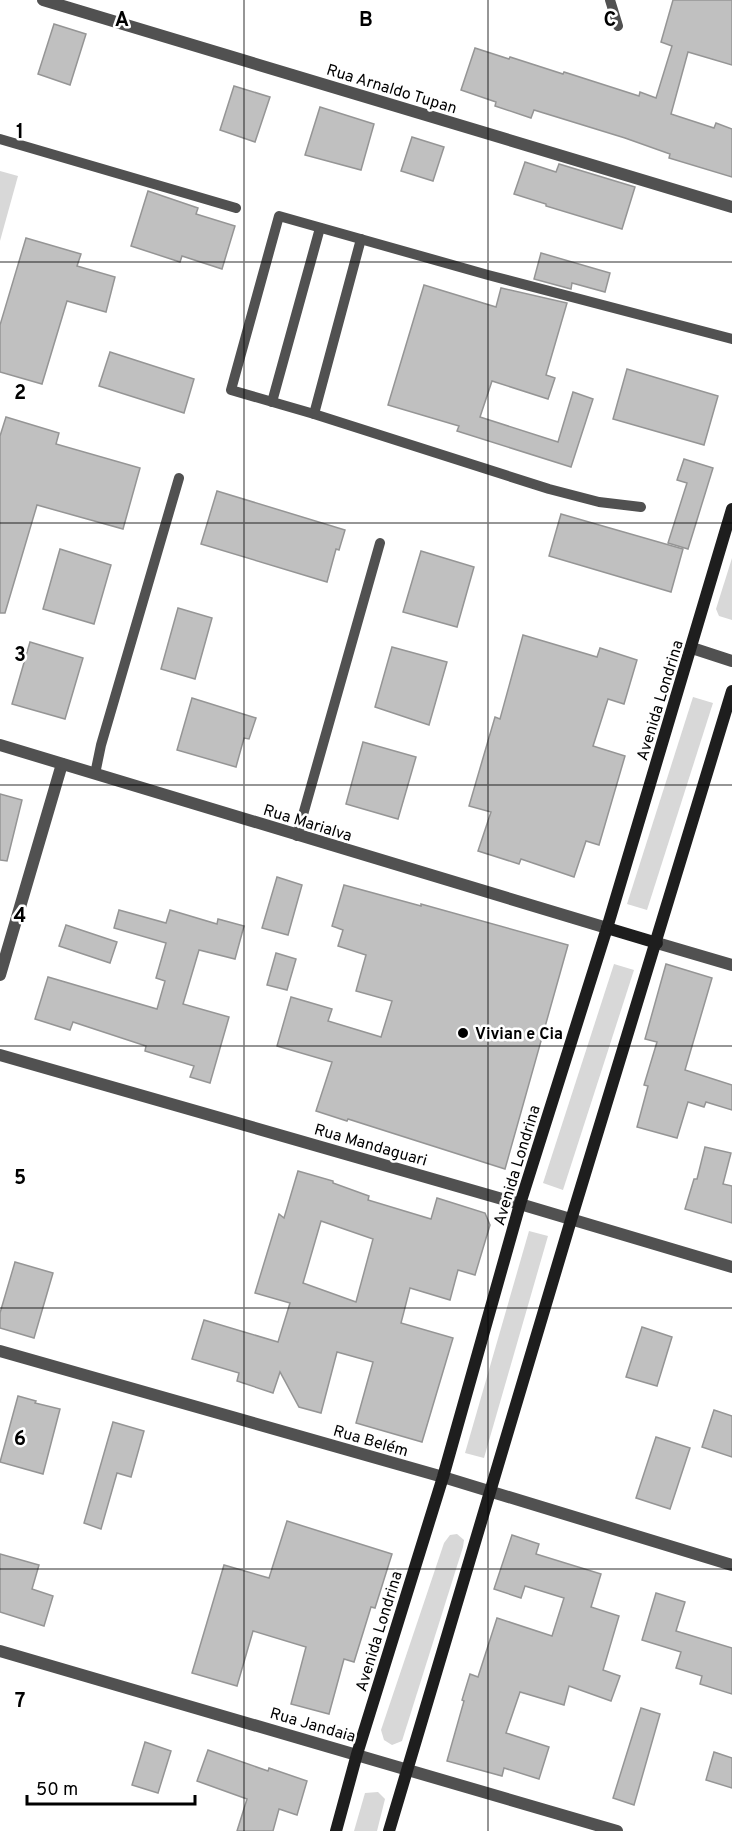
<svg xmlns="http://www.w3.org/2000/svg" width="732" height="1831" viewBox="0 0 732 1831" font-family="Overpass,sans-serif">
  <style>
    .green { fill: #d8d8d8 }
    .building { fill: #c0c0c0; stroke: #959595; stroke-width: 1.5; fill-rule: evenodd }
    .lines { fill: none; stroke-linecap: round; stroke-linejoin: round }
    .service { stroke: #515151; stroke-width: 10 }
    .minor { stroke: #515151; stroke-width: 12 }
    .tertiary { stroke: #515151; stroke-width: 12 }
    .secondary { stroke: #1e1e1e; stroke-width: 12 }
    .grid { fill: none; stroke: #000; stroke-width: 1.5; stroke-opacity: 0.55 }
    .poi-dot { fill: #000; stroke: #fff; stroke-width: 2 }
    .labels { text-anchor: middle; stroke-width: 5; stroke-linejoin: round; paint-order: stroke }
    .street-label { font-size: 16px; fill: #000; stroke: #fff }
    .poi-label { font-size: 16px; font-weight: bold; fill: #000; stroke: #fff; text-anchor: start }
    .grid-label { font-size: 20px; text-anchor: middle; font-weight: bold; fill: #000; stroke: #fff; stroke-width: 5; stroke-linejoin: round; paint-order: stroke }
  </style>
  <rect width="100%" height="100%" fill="#fff"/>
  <g class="green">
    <path d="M 0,171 L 18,176 L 0,241 Z"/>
    <path d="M 732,558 L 732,620 L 719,616 L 716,609 Z"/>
    <path d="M 693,697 L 713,703 L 647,910 L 627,904 Z"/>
    <path d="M 614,964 L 634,970 L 563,1190 L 543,1183 Z"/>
    <path d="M 529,1231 L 548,1236 L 484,1458 L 465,1453 Z"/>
    <path d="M 457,1534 L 464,1540 L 463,1547 L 402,1741 L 392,1745 L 384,1740 L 381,1730 L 444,1543 L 450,1535 Z"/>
    <path d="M 378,1792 L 385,1799 L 377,1831 L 354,1831 L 365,1793 Z"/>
  </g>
  <g class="building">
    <path d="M 673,0 L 732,0 L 732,65 L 688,52 L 671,114 L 714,128 L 716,123 L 732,129 L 732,177 L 669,158 L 670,154 L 625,138 L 534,110 L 531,118 L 495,106 L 496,102 L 461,90 L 475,48 L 509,59 L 510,57 L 563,74 L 564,72 L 639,96 L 640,92 L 656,98 L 672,46 L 661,42 Z"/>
    <path d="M 54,24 L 86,34 L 70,85 L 38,74 Z"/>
    <path d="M 234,86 L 270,97 L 255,142 L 220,130 Z"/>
    <path d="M 320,107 L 374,124 L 361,170 L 305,155 Z"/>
    <path d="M 412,137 L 444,147 L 433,181 L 401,171 Z"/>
    <path d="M 525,162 L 556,172 L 559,164 L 635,187 L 622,229 L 546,206 L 546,204 L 514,194 Z"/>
    <path d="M 148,191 L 198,208 L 196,214 L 235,226 L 222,269 L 182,256 L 180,262 L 131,246 Z"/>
    <path d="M 26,238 L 81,254 L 77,266 L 115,277 L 106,312 L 67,301 L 42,384 L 0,372 L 0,325 Z"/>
    <path d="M 541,253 L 610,273 L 605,292 L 572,283 L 571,289 L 534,279 Z"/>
    <path d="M 424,285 L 496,307 L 501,288 L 567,303 L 546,375 L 555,378 L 548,399 L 492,381 L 480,417 L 558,442 L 573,392 L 593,399 L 571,467 L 457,431 L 459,426 L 388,405 Z"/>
    <path d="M 110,352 L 194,379 L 184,413 L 99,386 Z"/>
    <path d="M 627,369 L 718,396 L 704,445 L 613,419 Z"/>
    <path d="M 6,417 L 59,433 L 56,444 L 140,468 L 123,529 L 37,505 L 5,613 L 0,613 L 0,436 Z"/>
    <path d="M 684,459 L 713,468 L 688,549 L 668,543 L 687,483 L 677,480 Z"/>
    <path d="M 217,491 L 345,530 L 339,550 L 336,549 L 327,582 L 201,544 Z"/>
    <path d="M 561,514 L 683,549 L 671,592 L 549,556 Z"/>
    <path d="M 60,549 L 111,565 L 94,624 L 43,609 Z"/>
    <path d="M 421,551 L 474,567 L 457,627 L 403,612 Z"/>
    <path d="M 178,608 L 212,618 L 195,679 L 161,669 Z"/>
    <path d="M 523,635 L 597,657 L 600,648 L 637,660 L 624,704 L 608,699 L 593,746 L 625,756 L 599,845 L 586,841 L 574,877 L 521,859 L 519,864 L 478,851 L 491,812 L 469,806 L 495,717 L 500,719 Z"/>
    <path d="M 30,642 L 83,658 L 65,719 L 12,704 Z"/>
    <path d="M 392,647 L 447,662 L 429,725 L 375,707 Z"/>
    <path d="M 192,698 L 256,718 L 249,739 L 244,738 L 236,767 L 177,750 Z"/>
    <path d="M 363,742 L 416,757 L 398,819 L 346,804 Z"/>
    <path d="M 0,794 L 22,800 L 7,861 L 0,860 Z"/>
    <path d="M 277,877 L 302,885 L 288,935 L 262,928 Z"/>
    <path d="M 344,885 L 421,906 L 421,904 L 568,945 L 505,1169 L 348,1119 L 347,1121 L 316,1111 L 332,1062 L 277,1046 L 291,997 L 332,1009 L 328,1021 L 381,1037 L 392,1001 L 356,991 L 366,955 L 338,946 L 343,930 L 332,926 Z"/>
    <path d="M 119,910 L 166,923 L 170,910 L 217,924 L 218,919 L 244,926 L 235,959 L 199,950 L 183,1004 L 229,1017 L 210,1083 L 190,1077 L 194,1066 L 145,1051 L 146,1046 L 73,1022 L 70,1030 L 35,1019 L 48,977 L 157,1009 L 165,981 L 156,978 L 166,943 L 114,928 Z"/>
    <path d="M 66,925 L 117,942 L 110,963 L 59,946 Z"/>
    <path d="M 276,953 L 296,959 L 287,990 L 267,985 Z"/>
    <path d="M 666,964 L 712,978 L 685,1070 L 732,1085 L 732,1110 L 706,1102 L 704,1107 L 688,1102 L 677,1138 L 637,1127 L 648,1086 L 644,1085 L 657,1042 L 645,1039 Z"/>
    <path d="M 705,1147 L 731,1153 L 723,1184 L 732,1186 L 732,1223 L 685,1209 L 694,1179 L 697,1179 Z"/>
    <path d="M 298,1171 L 333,1181 L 333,1183 L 369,1196 L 368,1200 L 431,1219 L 437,1198 L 485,1213 L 490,1225 L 475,1275 L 458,1270 L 450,1300 L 410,1288 L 401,1323 L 453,1338 L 422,1442 L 356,1423 L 373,1362 L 337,1352 L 321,1413 L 299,1407 L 280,1372 L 273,1393 L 237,1381 L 239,1373 L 192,1359 L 204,1320 L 278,1342 L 290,1303 L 255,1293 L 279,1214 L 284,1218 ZM 321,1221 L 373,1239 L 356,1302 L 303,1283 Z"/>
    <path d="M 15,1262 L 53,1273 L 34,1338 L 0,1328 L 0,1313 Z"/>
    <path d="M 642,1327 L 672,1337 L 657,1386 L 626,1377 Z"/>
    <path d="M 18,1396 L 36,1401 L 35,1403 L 60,1409 L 43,1474 L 0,1462 Z"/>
    <path d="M 714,1410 L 732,1416 L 732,1457 L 702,1447 Z"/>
    <path d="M 113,1422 L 144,1431 L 131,1477 L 117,1473 L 101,1529 L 84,1523 Z"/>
    <path d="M 656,1437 L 690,1448 L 670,1509 L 636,1498 Z"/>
    <path d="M 287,1521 L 392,1554 L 375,1608 L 371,1607 L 354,1662 L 344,1659 L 329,1714 L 291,1704 L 306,1647 L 253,1631 L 237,1686 L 192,1673 L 224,1565 L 269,1578 Z"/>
    <path d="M 512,1535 L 539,1544 L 536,1554 L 601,1574 L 591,1607 L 619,1616 L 603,1670 L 620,1676 L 611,1701 L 569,1686 L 564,1705 L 520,1692 L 506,1733 L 549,1747 L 539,1779 L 504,1768 L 502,1776 L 447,1761 L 464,1701 L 462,1700 L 470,1674 L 478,1677 L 497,1618 L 552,1636 L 564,1598 L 525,1586 L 521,1598 L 494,1589 Z"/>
    <path d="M 0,1554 L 39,1565 L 32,1589 L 53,1596 L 44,1626 L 0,1612 Z"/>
    <path d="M 656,1593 L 685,1602 L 676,1631 L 732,1648 L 732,1694 L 700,1684 L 702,1676 L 676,1668 L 681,1652 L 642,1640 Z"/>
    <path d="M 641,1708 L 660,1714 L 634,1805 L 613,1798 Z"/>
    <path d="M 145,1742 L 171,1751 L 158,1793 L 132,1785 Z"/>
    <path d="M 208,1750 L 268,1771 L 269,1768 L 307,1781 L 297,1815 L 279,1809 L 273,1831 L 237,1831 L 247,1799 L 197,1781 Z"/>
    <path d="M 714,1752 L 732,1758 L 732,1788 L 706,1780 Z"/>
  </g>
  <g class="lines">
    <g class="service">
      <path d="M 610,0 L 618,26"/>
      <path d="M 0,139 L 236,208"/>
      <path d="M 272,402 L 320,228"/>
      <path d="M 314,414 L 361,239"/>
      <path d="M 641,507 L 599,502 L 549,489 L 314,414 L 231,390 L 279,216 L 488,275 L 732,339"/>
      <path d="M 95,774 L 101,745 L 179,478"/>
      <path d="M 297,836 L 380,543"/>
    </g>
    <g class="minor">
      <path d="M 43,0 L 732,207"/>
      <path d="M 692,648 L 732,661"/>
      <path d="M 657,943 L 732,965"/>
      <path d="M 0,975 L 62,764"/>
      <path d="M 0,1055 L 520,1204 L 732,1267"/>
      <path d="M 0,1351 L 443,1477 L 732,1565"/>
      <path d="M 0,1651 L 617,1831"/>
    </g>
    <path class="tertiary" d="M 0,745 L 607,928"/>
    <g class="secondary">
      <path d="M 607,928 L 657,943"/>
      <path d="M 336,1831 L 357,1754 L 443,1477 L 520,1204 L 607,928 L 732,509"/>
      <path d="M 389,1831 L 571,1220 L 732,691"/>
    </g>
  </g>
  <path class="grid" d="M 244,0 L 244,1831M 488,0 L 488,1831M 0,262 L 732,262M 0,523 L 732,523M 0,785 L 732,785M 0,1046 L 732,1046M 0,1308 L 732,1308M 0,1569 L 732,1569"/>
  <circle class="poi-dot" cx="463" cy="1033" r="6"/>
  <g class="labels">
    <g class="street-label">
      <text transform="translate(392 88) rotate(17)" y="6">Rua Arnaldo Tupan</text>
      <text transform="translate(659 700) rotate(-73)" y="6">Avenida Londrina</text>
      <text transform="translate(308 822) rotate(17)" y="6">Rua Marialva</text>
      <text transform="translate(371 1144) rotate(16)" y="6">Rua Mandaguari</text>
      <text transform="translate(516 1165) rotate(-73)" y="6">Avenida Londrina</text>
      <text transform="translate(371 1440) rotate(16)" y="6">Rua Belém</text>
      <text transform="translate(378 1631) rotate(-73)" y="6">Avenida Londrina</text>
      <text transform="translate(313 1724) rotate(16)" y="6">Rua Jandaia</text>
    </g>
    <g class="poi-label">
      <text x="475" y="1039">Vivian e Cia</text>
    </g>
  </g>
  <g class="grid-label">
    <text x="122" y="26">A</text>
    <text x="366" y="26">B</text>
    <text x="610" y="26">C</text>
    <text x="20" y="138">1</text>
    <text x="20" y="399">2</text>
    <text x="20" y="661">3</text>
    <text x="20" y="922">4</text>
    <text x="20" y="1184">5</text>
    <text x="20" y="1445">6</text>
    <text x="20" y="1707">7</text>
  </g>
  <path d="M27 1795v9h168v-9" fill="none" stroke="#000000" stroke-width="3"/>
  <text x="36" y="1795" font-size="18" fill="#000000" stroke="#ffffff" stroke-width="4.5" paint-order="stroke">50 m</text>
</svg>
